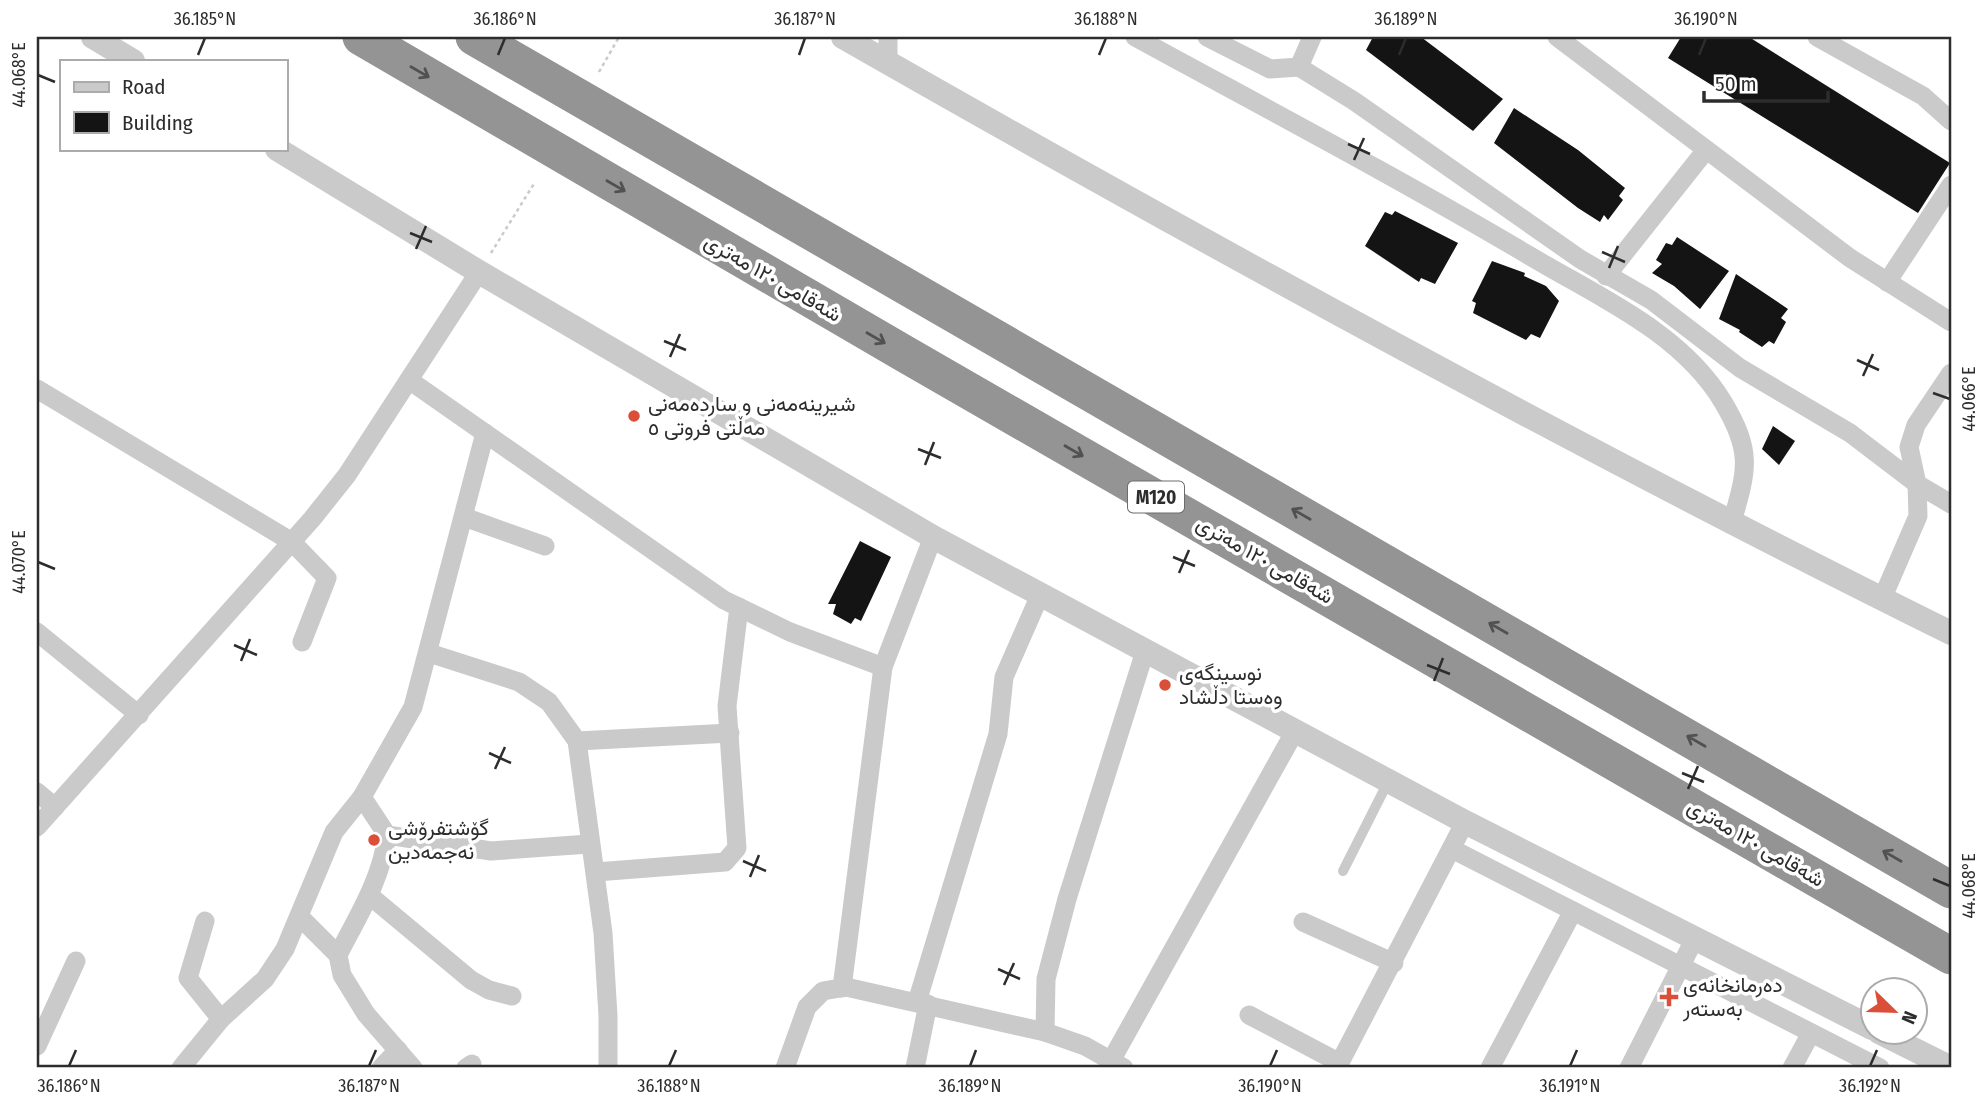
<svg xmlns="http://www.w3.org/2000/svg" width="1988" height="1105" viewBox="0 0 1988 1105" font-family="'Fira Sans Condensed',Vazirmatn,sans-serif">
  <style>
    .building { fill: #141414 }
    .lines { fill: none; stroke-linecap: round; stroke-linejoin: round }
    .path { stroke: #cacaca; stroke-width: 2.5; stroke-dasharray: 3.5 3.5; stroke-linecap: butt }
    .service { stroke: #cacaca; stroke-width: 10 }
    .minor { stroke: #cacaca; stroke-width: 19 }
    .tertiary { stroke: #cacaca; stroke-width: 24 }
    .motorway { stroke: #949494; stroke-width: 37 }
    .oneway { stroke: #515151 }
    .ticks { fill: none; stroke: #2d2d2d; stroke-width: 2.5 }
    .poi-dot { fill: #db4f39; stroke: #fff; stroke-width: 2.5 }
    .labels { text-anchor: middle; stroke-width: 7; stroke-linejoin: round; paint-order: stroke }
    .shield { fill: #fff; stroke: #6c6c6c; stroke-width: 2 }
    .shield-label { font-size: 19px; font-weight: bold; fill: #2d2d2d }
    .street-label { font-size: 21px; fill: #2d2d2d; stroke: #fff }
    .poi-label { font-size: 21px; fill: #2d2d2d; stroke: #fff; text-anchor: start }
    .neatline { fill: none; stroke: #2d2d2d; stroke-width: 2.5 }
    .ticks-label { font-size: 18px; text-anchor: middle; fill: #2d2d2d }
  </style>
  <rect width="100%" height="100%" fill="#fff"/>
  <g class="building">
    <path d="M 1373,37 L 1421,37 L 1503,99 L 1473,131 L 1366,50 Z"/>
    <path d="M 1681,37 L 1749,37 L 1950,163 L 1918,213 L 1668,58 Z"/>
    <path d="M 1514,108 L 1578,150 L 1625,188 L 1619,196 L 1623,200 L 1608,220 L 1604,215 L 1600,222 L 1578,208 L 1494,143 Z"/>
    <path d="M 1395,211 L 1458,243 L 1435,284 L 1421,278 L 1419,282 L 1365,246 L 1385,212 L 1392,215 Z"/>
    <path d="M 1677,237 L 1729,271 L 1700,309 L 1674,286 L 1652,273 L 1662,264 L 1656,260 L 1666,243 L 1672,245 Z"/>
    <path d="M 1492,261 L 1525,273 L 1524,276 L 1546,286 L 1559,301 L 1540,338 L 1531,334 L 1526,340 L 1473,313 L 1476,303 L 1472,301 Z"/>
    <path d="M 1736,274 L 1788,309 L 1781,318 L 1786,322 L 1774,344 L 1769,341 L 1762,347 L 1739,332 L 1740,330 L 1719,319 Z"/>
    <path d="M 1773,426 L 1795,441 L 1779,465 L 1762,449 Z"/>
    <path d="M 860,541 L 891,557 L 861,621 L 855,618 L 851,624 L 833,614 L 836,604 L 828,604 Z"/>
  </g>
  <g class="lines">
    <g class="path">
      <path d="M 599,72 L 619,37"/>
      <path d="M 491,253 L 535,182"/>
    </g>
    <path class="service" d="M 1343,871 L 1388,782"/>
    <g class="minor">
      <path d="M 1135,37 C 1267,109 1400,179 1530,256 C 1597,296 1681,332 1723,402 C 1753,452 1747,470 1732,522"/>
      <path d="M 1207,37 L 1270,69 L 1299,67 L 1312,37"/>
      <path d="M 1557,37 L 1850,258 L 1951,322"/>
      <path d="M 1817,37 L 1923,96 L 1951,121"/>
      <path d="M 888,62 L 888,37"/>
      <path d="M 1299,67 L 1354,101 L 1580,259 L 1651,300 L 1740,368 L 1850,433 L 1917,484 L 1951,504"/>
      <path d="M 1606,276 L 1706,150"/>
      <path d="M 1887,282 L 1951,185"/>
      <path d="M 409,380 L 724,600 L 790,632 L 883,667"/>
      <path d="M 37,389 L 292,542 L 327,578 L 302,642"/>
      <path d="M 464,517 L 545,546"/>
      <path d="M 1882,599 L 1918,516 L 1917,484 L 1909,447 L 1916,425 L 1951,373"/>
      <path d="M 37,632 L 139,715"/>
      <path d="M 429,653 L 519,682 L 549,702 L 577,741 L 603,933 L 608,1016 L 608,1068"/>
      <path d="M 577,741 L 730,733"/>
      <path d="M 37,792 L 55,807"/>
      <path d="M 362,797 L 387,835 L 491,851 L 589,844"/>
      <path d="M 37,827 L 312,519 L 347,475 L 479,272"/>
      <path d="M 1452,849 L 1880,1068"/>
      <path d="M 596,872 L 725,862 L 737,848 L 727,706 L 739,607"/>
      <path d="M 369,895 L 471,980 L 489,990 L 512,996"/>
      <path d="M 300,917 L 338,955 L 342,975 L 366,1014 L 413,1068"/>
      <path d="M 205,921 L 188,978 L 221,1019"/>
      <path d="M 1303,922 L 1394,963"/>
      <path d="M 338,955 C 358,916 382,878 387,835"/>
      <path d="M 842,988 L 883,667 L 933,537"/>
      <path d="M 917,1002 L 998,734 L 1004,677 L 1040,595"/>
      <path d="M 1249,1015 L 1340,1063"/>
      <path d="M 1045,1032 L 1046,979 L 1067,899 L 1145,651"/>
      <path d="M 37,1046 L 76,961"/>
      <path d="M 181,1068 L 221,1019 L 265,979 L 285,949 L 334,832 L 362,797 L 413,707 L 485,433"/>
      <path d="M 381,1068 L 398,1050"/>
      <path d="M 466,1068 L 472,1064"/>
      <path d="M 785,1068 L 807,1007 L 823,991 L 846,987 L 1045,1032 L 1085,1046 L 1124,1068"/>
      <path d="M 915,1068 L 928,1004"/>
      <path d="M 1113,1068 L 1112,1059 L 1295,731"/>
      <path d="M 1337,1068 L 1465,822"/>
      <path d="M 1490,1068 L 1573,911"/>
      <path d="M 1629,1068 L 1695,938"/>
      <path d="M 1792,1068 L 1811,1033"/>
    </g>
    <g class="tertiary">
      <path d="M 93,37 L 133,61"/>
      <path d="M 843,37 C 1207,245 1575,447 1951,633"/>
      <path d="M 277,149 L 479,272 L 933,537 L 1465,822 L 1872,1028"/>
      <path d="M 1879,1032 L 1951,1068"/>
    </g>
    <g class="motorway">
      <path d="M 361,37 L 905,354 L 1951,956"/>
      <path d="M 474,37 L 1951,890"/>
    </g>
  </g>
  <defs><path id="oneway-shaft" d="M-6 0H5M1.5-3L5.5 0L1.5 3" fill="none" stroke-width="1.6" stroke-linecap="round" stroke-linejoin="round" transform="scale(1.75)"/></defs>
  <g class="oneway">
    <use href="#oneway-shaft" transform="translate(420 72) rotate(30)"/>
    <use href="#oneway-shaft" transform="translate(616 186) rotate(30)"/>
    <use href="#oneway-shaft" transform="translate(876 338) rotate(30)"/>
    <use href="#oneway-shaft" transform="translate(1074 451) rotate(30)"/>
    <use href="#oneway-shaft" transform="translate(1301 514) rotate(-150)"/>
    <use href="#oneway-shaft" transform="translate(1498 628) rotate(-150)"/>
    <use href="#oneway-shaft" transform="translate(1696 741) rotate(-150)"/>
    <use href="#oneway-shaft" transform="translate(1892 856) rotate(-150)"/>
  </g>
  <path class="ticks" d="M 198,55 L 205,38M 498,55 L 505,38M 799,55 L 805,38M 1099,55 L 1106,38M 1399,55 L 1406,38M 1699,55 L 1706,38M 38,75 L 55,82M 1348,144 L 1370,154M 1354,160 L 1364,138M 410,233 L 432,242M 416,249 L 426,226M 1602,252 L 1625,262M 1609,268 L 1618,246M 664,341 L 686,350M 670,357 L 680,334M 1857,360 L 1879,370M 1863,376 L 1873,354M 1933,393 L 1950,399M 918,449 L 941,458M 925,465 L 934,442M 1173,557 L 1195,566M 38,562 L 55,569M 1179,573 L 1189,550M 234,645 L 257,655M 241,661 L 250,639M 1427,665 L 1450,674M 1434,681 L 1443,658M 489,753 L 511,763M 495,769 L 505,747M 1682,773 L 1704,782M 1688,789 L 1698,766M 743,861 L 766,871M 750,877 L 759,855M 1933,879 L 1950,886M 998,969 L 1020,979M 1004,985 L 1014,963M 69,1066 L 76,1050M 369,1066 L 376,1050M 669,1066 L 676,1050M 970,1066 L 976,1050M 1270,1066 L 1277,1050M 1570,1066 L 1577,1050M 1870,1066 L 1877,1050"/>
  <g class="poi-dot">
    <circle cx="634" cy="416" r="7"/>
    <circle cx="1165" cy="685" r="7"/>
    <circle cx="374" cy="840" r="7"/>
    <path d="M1665.5 986.5h7v7h7v7h-7v7h-7v-7h-7v-7h7z"/>
  </g>
  <g class="labels">
    <rect class="shield" x="1128" y="481.5" width="56" height="31" rx="5"/>
    <g class="shield-label">
      <text x="1156" y="504">M120</text>
    </g>
    <g class="street-label">
      <text transform="translate(773 278) rotate(30)" y="7">شەقامی ١٢٠ مەتری</text>
      <text transform="translate(1265 560) rotate(30)" y="7">شەقامی ١٢٠ مەتری</text>
      <text transform="translate(1756 843) rotate(30)" y="7">شەقامی ١٢٠ مەتری</text>
    </g>
    <g class="poi-label">
      <text x="648" y="411">شیرینەمەنی و ساردەمەنی<tspan x="648" dy="24">مەڵتی فروتی ٥</tspan></text>
      <text x="1179" y="680">نوسینگەی<tspan x="1179" dy="24">وەستا دڵشاد</tspan></text>
      <text x="388" y="835">گۆشتفرۆشی<tspan x="388" dy="24">نەجمەدین</tspan></text>
      <text x="1683" y="992">دەرمانخانەی<tspan x="1683" dy="24">بەستەر</tspan></text>
    </g>
  </g>
  <rect width="1988" height="1105" fill="none" stroke="#ffffff" stroke-width="77"/>
  <rect x="60" y="60" width="228" height="91" fill="#ffffff" stroke="#ababab" stroke-width="2"/>
  <rect x="74" y="82" width="35" height="10" fill="#cacaca" stroke="#ababab" stroke-width="2"/>
  <text x="122" y="94" font-size="21" fill="#2d2d2d">Road</text>
  <rect x="74" y="112" width="35" height="21" fill="#141414" stroke="#ababab" stroke-width="2"/>
  <text x="122" y="130" font-size="21" fill="#2d2d2d">Building</text>
  <g transform="translate(1894 1011) rotate(113)"><circle r="33" fill="#ffffff" stroke="#ababab" stroke-width="2"/>
  <path d="M0-5L12 26L0 18L-12 26Z" fill="#db4f39"/>
  <text y="-10" font-size="19" font-weight="bold" text-anchor="middle" fill="#2d2d2d">N</text>
  </g>
  <path d="M1704 91v10h124v-10" fill="none" stroke="#2d2d2d" stroke-width="3.5"/>
  <text x="1715" y="91" font-size="21" fill="#2d2d2d" stroke="#ffffff" stroke-width="5" paint-order="stroke">50 m</text>
  <rect x="38" y="38" width="1912" height="1028" class="neatline"/>
  <g class="ticks-label">
    <text x="205" y="25">36.185°N</text>
    <text x="505" y="25">36.186°N</text>
    <text x="805" y="25">36.187°N</text>
    <text x="1106" y="25">36.188°N</text>
    <text x="1406" y="25">36.189°N</text>
    <text x="1706" y="25">36.190°N</text>
    <text transform="translate(19 75) rotate(-90)" y="6">44.068°E</text>
    <text transform="translate(1969 399) rotate(-90)" y="6">44.066°E</text>
    <text transform="translate(19 562) rotate(-90)" y="6">44.070°E</text>
    <text transform="translate(1969 886) rotate(-90)" y="6">44.068°E</text>
    <text x="69" y="1092">36.186°N</text>
    <text x="369" y="1092">36.187°N</text>
    <text x="669" y="1092">36.188°N</text>
    <text x="970" y="1092">36.189°N</text>
    <text x="1270" y="1092">36.190°N</text>
    <text x="1570" y="1092">36.191°N</text>
    <text x="1870" y="1092">36.192°N</text>
  </g>
</svg>
